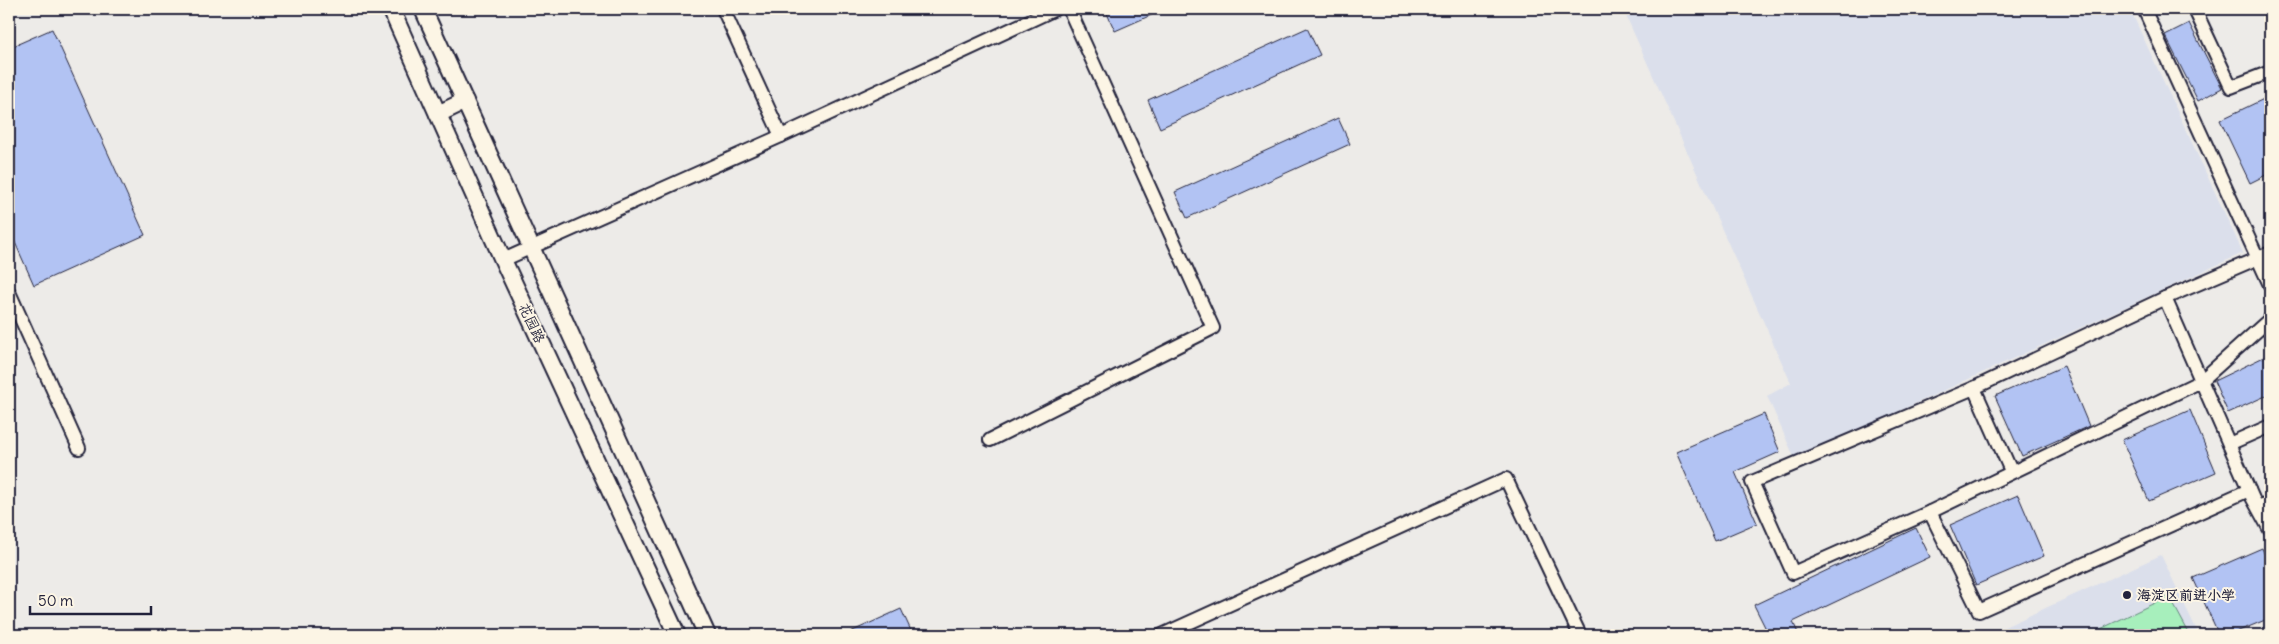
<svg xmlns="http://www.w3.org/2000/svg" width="2279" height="644" viewBox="0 0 2279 644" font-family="Delius,'LXGW WenKai TC',sans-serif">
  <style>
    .built { fill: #dbdfeb }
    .green { fill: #a7efbc; stroke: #64887c }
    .building { fill: #b2c3f3; stroke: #22223b }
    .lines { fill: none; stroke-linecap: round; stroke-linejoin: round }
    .minor-casing { stroke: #22223b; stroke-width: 16 }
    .tertiary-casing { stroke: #22223b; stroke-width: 20 }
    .minor { stroke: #fcf5e5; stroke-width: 12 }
    .tertiary { stroke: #fcf5e5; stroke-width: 16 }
    .poi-dot { fill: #22223b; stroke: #fcf5e5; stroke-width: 2 }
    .labels { text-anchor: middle; stroke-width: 4; stroke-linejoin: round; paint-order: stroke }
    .street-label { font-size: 14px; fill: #22223b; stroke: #fcf5e5 }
    .poi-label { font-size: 14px; font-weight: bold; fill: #22223b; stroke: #fcf5e5; text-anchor: start }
  </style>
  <rect width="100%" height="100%" fill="#edebe8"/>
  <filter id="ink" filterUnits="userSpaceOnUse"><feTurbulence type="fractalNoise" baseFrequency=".02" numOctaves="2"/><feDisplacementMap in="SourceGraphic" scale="10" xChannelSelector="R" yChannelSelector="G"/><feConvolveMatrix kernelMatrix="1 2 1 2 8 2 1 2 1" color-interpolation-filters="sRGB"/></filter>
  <g filter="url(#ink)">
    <g class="built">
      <path d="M 1623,9 L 2130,9 L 2243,253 L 1795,459 L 1767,396 L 1791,383 Z"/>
      <path d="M 2161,555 L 2199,635 L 1987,635 Z"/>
    </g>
    <path class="green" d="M 2169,596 L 2190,635 L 2088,635 Z"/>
    <g class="building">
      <path d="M 1105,9 L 1165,9 L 1115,31 Z"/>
      <path d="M 2189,23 L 2222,88 L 2198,101 L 2165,35 Z"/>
      <path d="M 1307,28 L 1320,55 L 1160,128 L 1148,100 Z"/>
      <path d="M 52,29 L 145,235 L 34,285 L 9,229 L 9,48 Z"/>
      <path d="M 2270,96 L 2270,173 L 2250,183 L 2220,120 Z"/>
      <path d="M 1338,118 L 1350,144 L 1187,218 L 1175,192 Z"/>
      <path d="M 2270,354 L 2270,394 L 2228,413 L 2214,381 Z"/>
      <path d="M 2064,366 L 2089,426 L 2022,456 L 1995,396 Z"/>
      <path d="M 2190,410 L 2216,472 L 2149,501 L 2122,440 Z"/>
      <path d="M 1764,414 L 1780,452 L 1735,472 L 1757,523 L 1715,541 L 1676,452 Z"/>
      <path d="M 2018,495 L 2044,556 L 1976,585 L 1950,525 Z"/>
      <path d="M 1916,528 L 1930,557 L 1793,622 L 1799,635 L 1769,635 L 1754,605 Z"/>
      <path d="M 2262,548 L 2270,568 L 2270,618 L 2229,635 L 2219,635 L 2193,578 Z"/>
      <path d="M 901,609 L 913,635 L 844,635 Z"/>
    </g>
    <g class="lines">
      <g class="minor-casing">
        <g id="minor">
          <path d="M 723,9 L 781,136"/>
          <path d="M 2144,9 L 2270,285"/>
          <path d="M 2202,9 L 2196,12 L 2231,87 L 2270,72"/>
          <path d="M 503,260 L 781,136 L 1055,9"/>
          <path d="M 9,292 L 79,448"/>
          <path d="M 2165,298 L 2253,499 L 2270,530"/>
          <path d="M 990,440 L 1213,328 L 1069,9"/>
          <path d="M 2229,444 L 2270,426"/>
          <path d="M 2011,471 L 1974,388 L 2165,298 L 2270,253"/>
          <path d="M 2249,490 L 1979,611 L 1930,512 L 2201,381 L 2270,319"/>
          <path d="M 2258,507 L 2270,502"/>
          <path d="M 1930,512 L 1793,573 L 1752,482 L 1974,388"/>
          <path d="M 1162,635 L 1506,479 L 1580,635"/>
        </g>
      </g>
      <g class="tertiary-casing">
        <g id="tertiary">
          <path d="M 391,9 L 503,260 L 677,635"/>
          <path d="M 423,9 L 707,635"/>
          <path d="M 438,114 L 465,101"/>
        </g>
      </g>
      <use href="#minor" class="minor"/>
      <use href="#tertiary" class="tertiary"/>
    </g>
  </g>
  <circle class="poi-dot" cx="2127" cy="595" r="5"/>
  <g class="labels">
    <g class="street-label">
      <text transform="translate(532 323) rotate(65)" y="5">花园路</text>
    </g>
    <g class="poi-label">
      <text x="2137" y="600">海淀区前进小学</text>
    </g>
  </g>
  <rect width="2279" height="644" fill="none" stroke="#fcf5e5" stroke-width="30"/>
  <rect x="15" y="15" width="2249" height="614" fill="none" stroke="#22223b" stroke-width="2" filter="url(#ink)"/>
  <path d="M30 606v8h121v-8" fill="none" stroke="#22223b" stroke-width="2.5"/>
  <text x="38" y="606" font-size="15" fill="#22223b" stroke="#fcf5e5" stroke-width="4" paint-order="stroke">50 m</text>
</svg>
